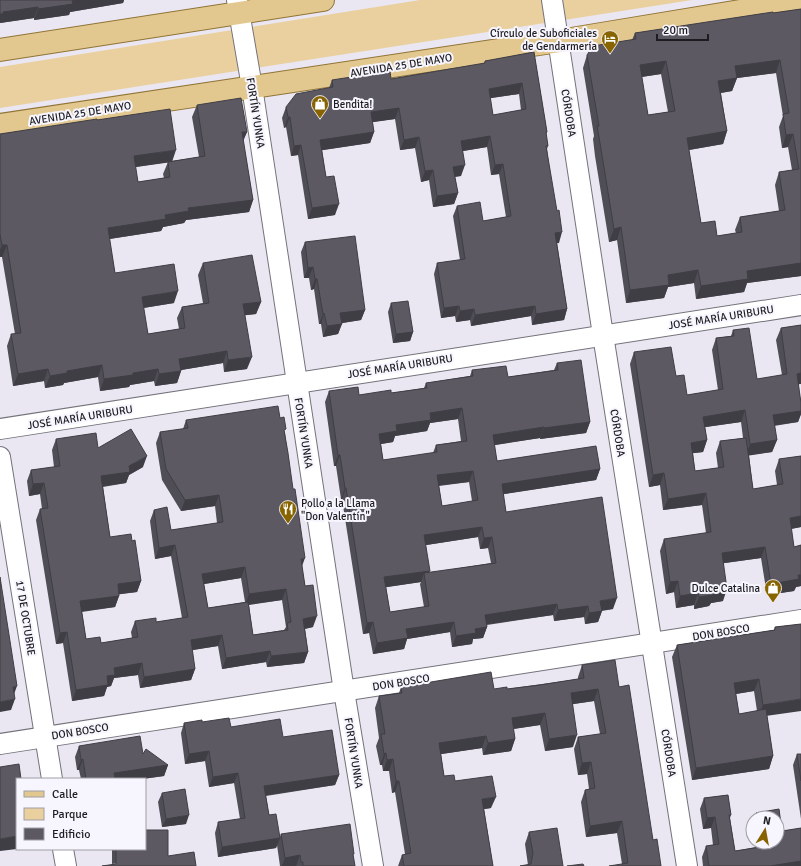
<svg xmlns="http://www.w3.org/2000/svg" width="801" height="866" viewBox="0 0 801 866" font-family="Signika,sans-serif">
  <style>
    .green { fill: #e9d09e }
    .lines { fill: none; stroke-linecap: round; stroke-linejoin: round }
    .minor-casing { stroke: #74727b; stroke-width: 22 }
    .major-casing { stroke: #907436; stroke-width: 24 }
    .minor { stroke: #fff; stroke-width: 20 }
    .major { stroke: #e2c88e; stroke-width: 22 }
    .wall { fill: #4f4d55; fill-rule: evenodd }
    .shaded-wall { fill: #403e45 }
    .building { fill: #5c5963; stroke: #403e45; fill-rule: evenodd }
    .labels { text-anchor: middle; stroke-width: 4; stroke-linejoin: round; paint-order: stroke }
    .poi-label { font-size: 11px; fill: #1d1c20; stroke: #f7f5fe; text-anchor: end }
    .street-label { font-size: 11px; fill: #1d1c20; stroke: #f7f5fe }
  </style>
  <rect width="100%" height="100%" fill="#eae7f2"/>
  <path class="green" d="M 420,0 L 692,0 L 0,108 L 0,67 Z"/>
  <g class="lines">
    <g class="minor-casing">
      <g id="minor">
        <path d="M 237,0 L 252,87 L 344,691 L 373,866"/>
        <path d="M 552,0 L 603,335 L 687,866"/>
        <path d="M 0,429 L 801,305"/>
        <path d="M 0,457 L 52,779"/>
        <path d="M 0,744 L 801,620"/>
        <path d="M 63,849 L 66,866"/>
      </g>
    </g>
    <g class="major-casing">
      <g id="major">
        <path d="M 0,50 L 323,0"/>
        <path d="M 0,125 L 559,41 L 801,1"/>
      </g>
    </g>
    <use href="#minor" class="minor"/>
    <use href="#major" class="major"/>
  </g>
  <g class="wall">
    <path d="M 0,0 L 124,0 L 123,3 L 70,12 L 69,15 L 34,20 L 34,18 L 0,23 Z"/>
    <path d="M 801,9 L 801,276 L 747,283 L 744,292 L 696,299 L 694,283 L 668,287 L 664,298 L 626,303 L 617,240 L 609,242 L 595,156 L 593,139 L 594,136 L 583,68 L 587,55 L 632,40 L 635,33 ZM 776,73 L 783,116 L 779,127 L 782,148 L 788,147 L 792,170 L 779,172 L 775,185 L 779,211 L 740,217 L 735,230 L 736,233 L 717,236 L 701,223 L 689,150 L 723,144 L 727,131 L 721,93 L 732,91 L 737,78 ZM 661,74 L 668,112 L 648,115 L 641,77 Z"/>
    <path d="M 534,52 L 547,132 L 546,134 L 548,146 L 547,149 L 559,243 L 557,243 L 567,309 L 564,320 L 532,325 L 531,316 L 471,326 L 470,320 L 456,322 L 455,316 L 441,318 L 434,274 L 437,263 L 460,260 L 453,216 L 457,206 L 483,221 L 506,217 L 499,174 L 491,175 L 487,147 L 463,151 L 461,176 L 455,177 L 458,193 L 454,204 L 433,207 L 429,180 L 421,182 L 415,148 L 400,150 L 395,119 L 372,122 L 374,132 L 370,143 L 322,150 L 326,177 L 335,215 L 308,219 L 298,155 L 291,156 L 286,127 L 284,128 L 282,118 L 286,107 L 329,88 L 332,80 L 391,79 L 484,64 L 485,61 ZM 519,94 L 521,110 L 493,115 L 490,98 Z"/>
    <path d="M 197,105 L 247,132 L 243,140 L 253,200 L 249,212 L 186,220 L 184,223 L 163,227 L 161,231 L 109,239 L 115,273 L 174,303 L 143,308 L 148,334 L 179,329 L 177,318 L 182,307 L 203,303 L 198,275 L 203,263 L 261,302 L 256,314 L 245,315 L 247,369 L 224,372 L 223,363 L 181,370 L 181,371 L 177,383 L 155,386 L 154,381 L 130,385 L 129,387 L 100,391 L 98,377 L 64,383 L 63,385 L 45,388 L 44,381 L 13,386 L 7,346 L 11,334 L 15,334 L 2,257 L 0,257 L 0,134 L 97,120 L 172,161 L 199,157 L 192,117 ZM 168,162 L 163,174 L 164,178 L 138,182 L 135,167 Z"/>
    <path d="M 305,242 L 365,310 L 361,320 L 342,323 L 338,334 L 323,337 L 321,324 L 319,324 L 314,289 L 311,290 L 309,278 L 304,278 L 301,252 Z"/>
    <path d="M 391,303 L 413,332 L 410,341 L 393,343 L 388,312 Z"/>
    <path d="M 801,325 L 801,384 L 798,384 L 801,403 L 801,414 L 798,422 L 774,426 L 777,440 L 772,452 L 749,455 L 753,489 L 777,485 L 775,471 L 779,459 L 801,456 L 801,527 L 791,529 L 794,547 L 801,545 L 801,586 L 796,587 L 794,591 L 767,595 L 761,558 L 724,563 L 723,601 L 711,603 L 709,606 L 694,609 L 694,605 L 676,608 L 674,592 L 666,594 L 660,551 L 664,539 L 706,533 L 702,505 L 663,510 L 660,485 L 649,487 L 630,364 L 634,352 L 676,376 L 687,395 L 718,390 L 712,350 L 716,338 L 731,336 L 733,330 L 757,379 L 782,375 L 776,340 L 781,328 ZM 741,422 L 743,438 L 720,441 L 716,453 L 718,468 L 695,471 L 693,453 L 703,452 L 707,440 L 705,427 Z"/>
    <path d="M 557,363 L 590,422 L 586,433 L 540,439 L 540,438 L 494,445 L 497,461 L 600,469 L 596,480 L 503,494 L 506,512 L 613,609 L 602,611 L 598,622 L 585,624 L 584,617 L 554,621 L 553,615 L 487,625 L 487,627 L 483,638 L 473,639 L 472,644 L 452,647 L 450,632 L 407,639 L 404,649 L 373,654 L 369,633 L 363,634 L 342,499 L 341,499 L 336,466 L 334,466 L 325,402 L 329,391 L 359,395 L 391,393 L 424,388 L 426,383 L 470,376 L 472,370 L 508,377 L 554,370 ZM 458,419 L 461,441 L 436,445 L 433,453 L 383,460 L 381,444 L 393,442 L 395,436 L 427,431 L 430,423 ZM 469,482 L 472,501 L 442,506 L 439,486 ZM 478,537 L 480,549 L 488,548 L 491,563 L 429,573 L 426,545 ZM 421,582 L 420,584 L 424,607 L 390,612 L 386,587 Z"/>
    <path d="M 280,418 L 285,433 L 302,566 L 305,586 L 313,627 L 305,629 L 308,652 L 304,663 L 267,667 L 266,662 L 222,669 L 218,646 L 192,650 L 195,669 L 191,680 L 140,688 L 138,675 L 114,678 L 111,686 L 107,687 L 104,696 L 72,701 L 63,643 L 56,644 L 36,520 L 40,509 L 42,509 L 40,494 L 29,496 L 27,481 L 31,470 L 54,467 L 52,450 L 56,439 L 98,448 L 143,467 L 129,475 L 126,483 L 103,487 L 110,537 L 132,541 L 141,581 L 137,592 L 119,594 L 119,596 L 115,607 L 82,612 L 86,639 L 101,643 L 132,638 L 131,632 L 135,621 L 156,622 L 182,618 L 171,556 L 155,559 L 150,521 L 154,510 L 171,530 L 217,523 L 215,506 L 181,511 L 162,480 L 156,443 L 160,432 L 183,429 L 186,420 ZM 241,578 L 245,602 L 208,608 L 204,584 ZM 282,600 L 286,627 L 284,630 L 253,635 L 249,605 Z"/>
    <path d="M 801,624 L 767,716 L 773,756 L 769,769 L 692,780 L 672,657 L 677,645 L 774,630 L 775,627 ZM 754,691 L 757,711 L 739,714 L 736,694 Z"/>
    <path d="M 582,665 L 619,687 L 653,840 L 661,866 L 622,864 L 617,833 L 586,837 L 581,802 L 585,790 L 589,789 L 587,774 L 578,775 L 574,749 L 578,737 L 600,734 L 594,701 L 573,704 L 573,747 L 545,751 L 540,725 L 513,729 L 515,739 L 511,751 L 483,755 L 482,748 L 441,754 L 444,776 L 455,781 L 491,808 L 484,809 L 493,866 L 398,866 L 402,855 L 405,854 L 395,792 L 392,793 L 389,771 L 383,771 L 382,765 L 380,765 L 376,746 L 379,738 L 375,708 L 379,696 L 399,693 L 401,687 L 494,689 L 507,689 L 578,679 L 578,677 Z"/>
    <path d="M 202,722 L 231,727 L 283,737 L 339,775 L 335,785 L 266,796 L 269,815 L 280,837 L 281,834 L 353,857 L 355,866 L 280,866 L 277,845 L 276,848 L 218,857 L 215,833 L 218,822 L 240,819 L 234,783 L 209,787 L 205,761 L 185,764 L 181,733 L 184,723 Z"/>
    <path d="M 79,746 L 143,754 L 168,765 L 164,776 L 142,779 L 81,779 L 79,770 L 77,770 L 75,757 Z"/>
    <path d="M 797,754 L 801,754 L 801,819 L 793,765 Z"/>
    <path d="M 162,793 L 186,824 L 162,827 L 158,802 Z"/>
    <path d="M 728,795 L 731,815 L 730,818 L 735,851 L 756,847 L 755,842 L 777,842 L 777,818 L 754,818 L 756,813 L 779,809 L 782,831 L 801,828 L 801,866 L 703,866 L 702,857 L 706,846 L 713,845 L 711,828 L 703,829 L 700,809 L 704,798 Z"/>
    <path d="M 529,832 L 563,866 L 528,865 L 525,844 Z"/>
    <path d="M 112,849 L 145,849 L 168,856 L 112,864 Z"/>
  </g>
  <g class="shaded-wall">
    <path d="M 77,0 L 124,0 L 123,3 L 70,12 L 69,15 L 34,20 L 38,9 Z"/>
    <path d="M 38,7 L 34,18 L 0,23 L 0,14 L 3,12 Z"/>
    <path d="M 780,60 L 776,73 L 737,78 L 732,91 L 714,94 L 718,81 L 735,66 Z"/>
    <path d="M 666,61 L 661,74 L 635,78 L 640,65 Z"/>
    <path d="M 522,83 L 519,94 L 485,99 L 489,89 Z"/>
    <path d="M 399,108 L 395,119 L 367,123 L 371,112 Z"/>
    <path d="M 288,117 L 290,117 L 286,127 L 284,128 Z"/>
    <path d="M 727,131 L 723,144 L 683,151 L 687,138 Z"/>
    <path d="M 242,132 L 247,132 L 242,144 Z"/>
    <path d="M 374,132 L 370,143 L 317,151 L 320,140 Z"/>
    <path d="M 793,134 L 788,147 L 782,148 L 786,135 Z"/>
    <path d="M 490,136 L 487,147 L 457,152 L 461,141 Z"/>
    <path d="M 419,137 L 415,148 L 400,150 L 404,140 Z"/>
    <path d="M 301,145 L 298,155 L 291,156 L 294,146 Z"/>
    <path d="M 176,150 L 172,162 L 129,168 L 134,156 Z"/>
    <path d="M 503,164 L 499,174 L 491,175 L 495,165 Z"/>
    <path d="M 465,165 L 461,176 L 449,177 L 453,167 Z"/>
    <path d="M 433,170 L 429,180 L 421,182 L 425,171 Z"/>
    <path d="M 458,193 L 454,204 L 433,207 L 437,196 Z"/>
    <path d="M 253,200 L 249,212 L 186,220 L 184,223 L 163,227 L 161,231 L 103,240 L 108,228 L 165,215 L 188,208 Z"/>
    <path d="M 339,204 L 335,215 L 308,219 L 312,208 Z"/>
    <path d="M 621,227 L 617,240 L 609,242 L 614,229 Z"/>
    <path d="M 562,232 L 559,243 L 551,244 L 555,233 Z"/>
    <path d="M 2,245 L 7,245 L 2,257 L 0,257 L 0,250 Z"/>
    <path d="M 801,263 L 801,276 L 747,283 L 744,292 L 696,299 L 701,286 L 747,271 Z"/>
    <path d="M 313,267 L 309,278 L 304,278 L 308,268 Z"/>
    <path d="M 698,270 L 694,283 L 668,287 L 664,298 L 626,303 L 630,290 L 668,275 Z"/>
    <path d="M 315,279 L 317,279 L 314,289 L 311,290 Z"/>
    <path d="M 178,291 L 174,303 L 137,309 L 142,297 Z"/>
    <path d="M 261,302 L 256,314 L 239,316 L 243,304 Z"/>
    <path d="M 459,306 L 455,316 L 441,318 L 444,308 Z"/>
    <path d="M 535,306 L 531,316 L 471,326 L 475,315 Z"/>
    <path d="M 474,309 L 470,320 L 456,322 L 460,311 Z"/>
    <path d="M 567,309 L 564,320 L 532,325 L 536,314 Z"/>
    <path d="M 365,310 L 361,320 L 336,324 L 340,313 Z"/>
    <path d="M 324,313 L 321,324 L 319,324 L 323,314 Z"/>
    <path d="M 342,324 L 338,334 L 323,337 L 327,326 Z"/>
    <path d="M 413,332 L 410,341 L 393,343 L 396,334 Z"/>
    <path d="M 227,351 L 223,363 L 175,371 L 179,359 Z"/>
    <path d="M 252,357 L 247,369 L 224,372 L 228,360 Z"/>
    <path d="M 102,365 L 98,377 L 64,383 L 63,385 L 45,388 L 50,376 L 67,371 Z"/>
    <path d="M 48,369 L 44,381 L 13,386 L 18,374 Z"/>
    <path d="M 158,369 L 154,381 L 130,385 L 129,387 L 100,391 L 104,379 L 133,373 Z"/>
    <path d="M 181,371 L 177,383 L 155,386 L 159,374 Z"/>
    <path d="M 801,373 L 801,384 L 792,385 L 797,374 Z"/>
    <path d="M 462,408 L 458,419 L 430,423 L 427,431 L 395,436 L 393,442 L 375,445 L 379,434 L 396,425 L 430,413 Z"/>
    <path d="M 745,410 L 741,422 L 699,428 L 703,417 Z"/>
    <path d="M 801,411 L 801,414 L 798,422 L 769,426 L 773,415 Z"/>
    <path d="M 590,422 L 586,433 L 540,439 L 544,428 Z"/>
    <path d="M 544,427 L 540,438 L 489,446 L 493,435 Z"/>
    <path d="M 707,440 L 703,452 L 687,454 L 691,443 Z"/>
    <path d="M 777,440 L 772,452 L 746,456 L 750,444 Z"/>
    <path d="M 338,455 L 340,455 L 336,466 L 334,466 Z"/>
    <path d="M 147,456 L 143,467 L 129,475 L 126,483 L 97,487 L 101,476 L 129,466 Z"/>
    <path d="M 600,469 L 596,480 L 498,495 L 502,484 Z"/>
    <path d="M 473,471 L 469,482 L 433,486 L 437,475 Z"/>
    <path d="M 664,473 L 660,485 L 649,487 L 653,475 Z"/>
    <path d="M 44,483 L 40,494 L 29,496 L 33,484 Z"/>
    <path d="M 345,488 L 346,488 L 342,499 L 341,499 Z"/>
    <path d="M 706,493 L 702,505 L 663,510 L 668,499 Z"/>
    <path d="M 219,495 L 215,506 L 181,511 L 185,500 Z"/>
    <path d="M 801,516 L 801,527 L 785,530 L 790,518 Z"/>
    <path d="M 482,527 L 478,537 L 420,546 L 424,535 Z"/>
    <path d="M 492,537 L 488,548 L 480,549 L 484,538 Z"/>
    <path d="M 175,545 L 171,556 L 155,559 L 159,548 Z"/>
    <path d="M 765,547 L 761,558 L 718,564 L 722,553 Z"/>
    <path d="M 305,558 L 301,569 L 301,559 Z"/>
    <path d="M 245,567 L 241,578 L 198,585 L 202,574 Z"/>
    <path d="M 430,571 L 426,582 L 424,573 L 421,582 L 381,588 L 384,577 Z"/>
    <path d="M 798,575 L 801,575 L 801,586 L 796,587 L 794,591 L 767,595 L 771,584 Z"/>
    <path d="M 141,581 L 137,592 L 114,595 L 118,584 Z"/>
    <path d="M 678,581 L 674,592 L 666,594 L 670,582 Z"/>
    <path d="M 286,589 L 282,600 L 245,605 L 249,594 Z"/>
    <path d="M 727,589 L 723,601 L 711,603 L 709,606 L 694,609 L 699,597 L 713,591 Z"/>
    <path d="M 698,593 L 694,605 L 676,608 L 680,596 Z"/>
    <path d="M 119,596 L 115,607 L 76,612 L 80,601 Z"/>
    <path d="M 617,598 L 613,609 L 596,611 L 600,601 Z"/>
    <path d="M 557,604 L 553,615 L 481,625 L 485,615 Z"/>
    <path d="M 588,606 L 584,617 L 554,621 L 558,610 Z"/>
    <path d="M 602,611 L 598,622 L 585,624 L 589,613 Z"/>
    <path d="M 317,616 L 313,627 L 299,630 L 303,619 Z"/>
    <path d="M 373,622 L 369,633 L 363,634 L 367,623 Z"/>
    <path d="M 454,622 L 450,632 L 407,639 L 404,649 L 373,654 L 377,643 L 406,629 Z"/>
    <path d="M 487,627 L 483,638 L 473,639 L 472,644 L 452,647 L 456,636 L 475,629 Z"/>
    <path d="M 67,632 L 63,643 L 56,644 L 60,633 Z"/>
    <path d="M 222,635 L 218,646 L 187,651 L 191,640 Z"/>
    <path d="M 270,651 L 266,662 L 222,669 L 226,658 Z"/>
    <path d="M 308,652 L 304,663 L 267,667 L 271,656 Z"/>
    <path d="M 142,663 L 138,675 L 114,678 L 111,686 L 107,687 L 104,696 L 72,701 L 76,690 L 107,676 L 114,668 Z"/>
    <path d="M 195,669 L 191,680 L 140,688 L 144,677 Z"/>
    <path d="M 759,679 L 754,691 L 729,695 L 734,683 Z"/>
    <path d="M 17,686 L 13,697 L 13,687 Z"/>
    <path d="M 598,689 L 594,701 L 567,705 L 571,693 Z"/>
    <path d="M 15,699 L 11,710 L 0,712 L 0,702 Z"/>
    <path d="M 801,699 L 801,711 L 758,717 L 763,705 Z"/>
    <path d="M 545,713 L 540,725 L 507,730 L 512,718 Z"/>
    <path d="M 577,735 L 573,747 L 545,751 L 549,739 Z"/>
    <path d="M 486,736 L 482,748 L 435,755 L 439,743 Z"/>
    <path d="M 515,739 L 511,751 L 483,755 L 488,743 Z"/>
    <path d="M 209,751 L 205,761 L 185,764 L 189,754 Z"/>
    <path d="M 386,753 L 382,765 L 380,765 L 384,754 Z"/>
    <path d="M 773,756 L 769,769 L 692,780 L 696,768 Z"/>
    <path d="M 83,759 L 79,770 L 77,770 L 81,760 Z"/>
    <path d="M 393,759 L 389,771 L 383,771 L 387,760 Z"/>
    <path d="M 591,762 L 587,774 L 578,775 L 582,763 Z"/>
    <path d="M 168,765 L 164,776 L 142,779 L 112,779 L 114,773 Z"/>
    <path d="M 238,773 L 234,783 L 209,787 L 213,777 Z"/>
    <path d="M 339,775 L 335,785 L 260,796 L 264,786 Z"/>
    <path d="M 396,781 L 399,781 L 395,792 L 392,793 Z"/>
    <path d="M 496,797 L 491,808 L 478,810 L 482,799 Z"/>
    <path d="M 189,815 L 186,824 L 162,827 L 166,819 Z"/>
    <path d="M 715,817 L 711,828 L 703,829 L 707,818 Z"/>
    <path d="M 622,821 L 617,833 L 586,837 L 590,826 Z"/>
    <path d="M 17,836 L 17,849 L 0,851 L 0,839 Z"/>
    <path d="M 280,838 L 276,848 L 218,857 L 222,847 Z"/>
    <path d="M 300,855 L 296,866 L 282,866 L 285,858 Z"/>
    <path d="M 801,861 L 801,866 L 770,866 Z"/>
  </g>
  <g class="building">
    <path d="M 0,0 L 77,0 L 72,1 L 73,4 L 38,9 L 38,7 L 3,12 L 3,14 L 0,14 Z"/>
    <path d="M 801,9 L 801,263 L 747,271 L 748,279 L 701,286 L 698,270 L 668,275 L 669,285 L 630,290 L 621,227 L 614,229 L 600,143 L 597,126 L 599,126 L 587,55 L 593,46 L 636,39 L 635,33 L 773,12 L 773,13 ZM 780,60 L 789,113 L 783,114 L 786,135 L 793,134 L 799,169 L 779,172 L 785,210 L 740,217 L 742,232 L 717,236 L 715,221 L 701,223 L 687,138 L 727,131 L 718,81 L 737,78 L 735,66 ZM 666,61 L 675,111 L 648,115 L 640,65 Z"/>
    <path d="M 534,52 L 547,132 L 546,132 L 548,146 L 546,146 L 557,211 L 559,210 L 562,232 L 555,233 L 567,309 L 536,314 L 535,306 L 475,315 L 474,309 L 460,311 L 459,306 L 444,308 L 437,263 L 465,259 L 457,206 L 480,202 L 483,221 L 511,216 L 503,164 L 495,165 L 490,136 L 461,141 L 465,165 L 453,167 L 458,193 L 437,196 L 433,170 L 425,171 L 419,137 L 404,140 L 399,108 L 371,112 L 374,132 L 320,140 L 326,177 L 334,176 L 339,204 L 312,208 L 301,145 L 294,146 L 290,117 L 288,117 L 286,107 L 296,94 L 333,87 L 332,80 L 390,71 L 391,79 L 485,63 L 485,61 ZM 522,83 L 526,109 L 493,115 L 489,89 Z"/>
    <path d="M 241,98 L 247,132 L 242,132 L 253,200 L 188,208 L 189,211 L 165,215 L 166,219 L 108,228 L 115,273 L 174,264 L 178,291 L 142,297 L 148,334 L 185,328 L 182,307 L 209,303 L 203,263 L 252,255 L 261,302 L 243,304 L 252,357 L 228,360 L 227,351 L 179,359 L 181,371 L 159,374 L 158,369 L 133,373 L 133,375 L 104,379 L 102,365 L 67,371 L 67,373 L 50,376 L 48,369 L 18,374 L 11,334 L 21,333 L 7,245 L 2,245 L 0,234 L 0,134 L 97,119 L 97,120 L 170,109 L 176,150 L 134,156 L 138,182 L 170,177 L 168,162 L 205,156 L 197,105 Z"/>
    <path d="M 355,236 L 365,310 L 340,313 L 342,324 L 327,326 L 324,313 L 323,314 L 317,279 L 315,279 L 313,267 L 308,268 L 305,242 Z"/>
    <path d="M 408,301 L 413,332 L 396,334 L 391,303 Z"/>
    <path d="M 801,325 L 801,373 L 797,374 L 801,403 L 801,411 L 773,415 L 777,440 L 750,444 L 745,410 L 703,417 L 707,440 L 691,443 L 695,471 L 724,467 L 720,441 L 746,438 L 753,489 L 783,484 L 779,459 L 801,456 L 801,516 L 790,518 L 794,547 L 801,545 L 801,575 L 798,575 L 799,579 L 771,584 L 765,547 L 722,553 L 727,589 L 713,591 L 713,595 L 699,597 L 698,593 L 680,596 L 678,581 L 670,582 L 664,539 L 711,532 L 706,493 L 668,499 L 664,473 L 653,475 L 634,352 L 671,347 L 676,376 L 684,375 L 687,395 L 723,389 L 716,338 L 734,336 L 733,330 L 749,328 L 757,379 L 787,374 L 781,328 Z"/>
    <path d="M 581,360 L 590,422 L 544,428 L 544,427 L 493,435 L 497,461 L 596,446 L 600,469 L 502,484 L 506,512 L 602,497 L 617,598 L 600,601 L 602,611 L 589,613 L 588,606 L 558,610 L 557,604 L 485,615 L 487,627 L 475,629 L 476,633 L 456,636 L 454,622 L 406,629 L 408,638 L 377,643 L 373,622 L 367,623 L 346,488 L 345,488 L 340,455 L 338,455 L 329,391 L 358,387 L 359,395 L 391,390 L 391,393 L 427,388 L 426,383 L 473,376 L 472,370 L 506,366 L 508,377 L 558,370 L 557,363 ZM 462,408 L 467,441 L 436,445 L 437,452 L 383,460 L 379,434 L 397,431 L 396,425 L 431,420 L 430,413 ZM 473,471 L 478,500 L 442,506 L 437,475 ZM 482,527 L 484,538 L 492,537 L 496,563 L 424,573 L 429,606 L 390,612 L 384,577 L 430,571 L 424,535 Z"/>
    <path d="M 278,406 L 280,418 L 284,417 L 286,429 L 284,430 L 288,453 L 293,489 L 295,489 L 305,558 L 301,559 L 305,586 L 313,585 L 317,616 L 303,619 L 308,652 L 271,656 L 270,651 L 226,658 L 222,635 L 191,640 L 195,669 L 144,677 L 142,663 L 114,668 L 115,675 L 107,676 L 108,685 L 76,690 L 67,632 L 60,633 L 40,509 L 48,508 L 44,483 L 33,484 L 31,470 L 60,466 L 56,439 L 96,433 L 98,448 L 131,429 L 147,456 L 129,466 L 130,472 L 101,476 L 110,537 L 131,534 L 132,541 L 135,540 L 141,581 L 118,584 L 119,596 L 80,601 L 86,639 L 100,637 L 101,643 L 138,637 L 135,621 L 156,618 L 156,622 L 188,617 L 175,545 L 159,548 L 154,510 L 167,507 L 171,530 L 223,522 L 219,495 L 185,500 L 166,469 L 160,432 L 188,428 L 186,420 ZM 245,567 L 249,594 L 286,589 L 291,622 L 287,623 L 288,630 L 253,635 L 248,602 L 208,608 L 202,574 Z"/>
    <path d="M 0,577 L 17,686 L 13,687 L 15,699 L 0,702 Z"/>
    <path d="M 801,624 L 801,699 L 763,705 L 759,679 L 734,683 L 739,714 L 766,709 L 773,756 L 696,768 L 677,645 L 775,630 L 775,627 Z"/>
    <path d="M 615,660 L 619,687 L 629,685 L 653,840 L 657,839 L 661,866 L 609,866 L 628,863 L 622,821 L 590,826 L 585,790 L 595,788 L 591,762 L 582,763 L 578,737 L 606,733 L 598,689 L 571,693 L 577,735 L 549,739 L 545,713 L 512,718 L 515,739 L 488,743 L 486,736 L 439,743 L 444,776 L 454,775 L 455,781 L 492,776 L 496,797 L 482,799 L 493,866 L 404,866 L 402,855 L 411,853 L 399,781 L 396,781 L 393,759 L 387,760 L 386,753 L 384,754 L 381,734 L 385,734 L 379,696 L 402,693 L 401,687 L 491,672 L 494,689 L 507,687 L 507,689 L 540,685 L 584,678 L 582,665 Z"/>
    <path d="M 229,718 L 231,727 L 280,719 L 283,737 L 332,730 L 339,775 L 264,786 L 269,815 L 276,814 L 280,838 L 222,847 L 218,822 L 245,818 L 238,773 L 213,777 L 209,751 L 189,754 L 184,723 L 202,720 L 202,722 Z"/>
    <path d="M 140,736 L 143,754 L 146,749 L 168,765 L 114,773 L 115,779 L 86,779 L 83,759 L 81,760 L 79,746 Z"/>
    <path d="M 797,754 L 801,754 L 801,781 Z"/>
    <path d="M 19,764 L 21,779 L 17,779 L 17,836 L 0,839 L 0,767 Z"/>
    <path d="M 185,789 L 189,815 L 166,819 L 162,793 Z"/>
    <path d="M 728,795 L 731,815 L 729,815 L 735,851 L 761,847 L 761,842 L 777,842 L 777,818 L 757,818 L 756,813 L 779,809 L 782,831 L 801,828 L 801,861 L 770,866 L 709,866 L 706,846 L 719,844 L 715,817 L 707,818 L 704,798 Z"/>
    <path d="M 350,824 L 354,854 L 353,854 L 355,866 L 303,866 L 303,862 L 301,862 L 300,855 L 285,858 L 281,834 Z"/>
    <path d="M 557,828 L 563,866 L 520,866 L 531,864 L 533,853 L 529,832 Z"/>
    <path d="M 145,830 L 168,830 L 168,856 L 194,852 L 196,866 L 102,866 L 116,864 L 116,849 L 145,849 Z"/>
    <path d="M 583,864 L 584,866 L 567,866 Z"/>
  </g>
  <defs>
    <g id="hotel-pin" transform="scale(0.9)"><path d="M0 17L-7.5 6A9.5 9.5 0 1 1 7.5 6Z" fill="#876400" stroke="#f7f5fe"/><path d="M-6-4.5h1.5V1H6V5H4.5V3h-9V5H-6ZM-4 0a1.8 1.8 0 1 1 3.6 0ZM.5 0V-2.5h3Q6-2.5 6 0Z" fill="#fff"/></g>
    <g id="shop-pin" transform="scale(0.9)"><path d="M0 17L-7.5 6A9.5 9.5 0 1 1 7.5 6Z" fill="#876400" stroke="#f7f5fe"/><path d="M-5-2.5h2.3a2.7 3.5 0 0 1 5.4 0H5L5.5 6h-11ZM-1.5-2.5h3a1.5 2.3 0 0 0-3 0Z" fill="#fff"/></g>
    <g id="restaurant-pin" transform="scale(0.9)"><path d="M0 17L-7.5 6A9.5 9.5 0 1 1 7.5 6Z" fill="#876400" stroke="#f7f5fe"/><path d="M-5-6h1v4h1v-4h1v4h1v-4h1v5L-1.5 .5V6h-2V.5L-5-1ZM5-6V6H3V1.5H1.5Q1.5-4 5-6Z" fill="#fff"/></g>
  </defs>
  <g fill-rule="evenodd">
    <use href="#hotel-pin" x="610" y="39"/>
    <use href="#shop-pin" x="320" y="104"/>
    <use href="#restaurant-pin" x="288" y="509"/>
    <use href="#shop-pin" x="773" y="588"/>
  </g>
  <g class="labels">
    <g class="poi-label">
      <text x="597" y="37">Círculo de Suboficiales<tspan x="597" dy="13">de Gendarmería</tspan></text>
      <text x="333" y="108" text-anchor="start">Bendita!</text>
      <text x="301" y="507" text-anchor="start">Pollo a la Llama<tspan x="301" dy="13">"Don Valentín"</tspan></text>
      <text x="760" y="592">Dulce Catalina</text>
    </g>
    <g class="street-label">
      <text transform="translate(401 65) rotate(-9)" y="4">AVENIDA 25 DE MAYO</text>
      <text transform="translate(80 113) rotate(-9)" y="4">AVENIDA 25 DE MAYO</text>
      <text transform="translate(256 113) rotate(81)" y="4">FORTÍN YUNKA</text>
      <text transform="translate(569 113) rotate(81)" y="4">CÓRDOBA</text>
      <text transform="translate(721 317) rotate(-9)" y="4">JOSÉ MARÍA URIBURU</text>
      <text transform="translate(400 366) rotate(-9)" y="4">JOSÉ MARÍA URIBURU</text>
      <text transform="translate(80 417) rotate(-9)" y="4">JOSÉ MARÍA URIBURU</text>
      <text transform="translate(304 433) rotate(81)" y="4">FORTÍN YUNKA</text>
      <text transform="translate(618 433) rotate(81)" y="4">CÓRDOBA</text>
      <text transform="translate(26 618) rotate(81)" y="4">17 DE OCTUBRE</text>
      <text transform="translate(721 632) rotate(-9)" y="4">DON BOSCO</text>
      <text transform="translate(401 682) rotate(-9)" y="4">DON BOSCO</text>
      <text transform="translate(80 731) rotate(-9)" y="4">DON BOSCO</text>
      <text transform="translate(354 753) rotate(81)" y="4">FORTÍN YUNKA</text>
      <text transform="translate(669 753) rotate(81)" y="4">CÓRDOBA</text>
    </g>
  </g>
  <rect x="16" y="778" width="130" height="72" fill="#f7f5fe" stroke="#a09ea5"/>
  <rect x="24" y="791" width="20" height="6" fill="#e2c88e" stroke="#a09ea5"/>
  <text x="52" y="798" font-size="12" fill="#1d1c20">Calle</text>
  <rect x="24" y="808" width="20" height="12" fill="#e9d09e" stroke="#a09ea5"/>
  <text x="52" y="818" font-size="12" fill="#1d1c20">Parque</text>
  <rect x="24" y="828" width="20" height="12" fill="#5c5963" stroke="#a09ea5"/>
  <text x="52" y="838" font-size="12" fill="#1d1c20">Edificio</text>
  <g transform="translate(765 830) rotate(11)"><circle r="19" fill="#f7f5fe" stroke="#a09ea5"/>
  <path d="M0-3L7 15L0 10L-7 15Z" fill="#876400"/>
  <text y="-6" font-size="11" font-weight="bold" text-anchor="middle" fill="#1d1c20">N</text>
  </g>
  <path d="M657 34v6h51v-6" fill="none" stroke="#1d1c20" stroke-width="2"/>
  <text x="663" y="34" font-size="12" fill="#1d1c20" stroke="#f7f5fe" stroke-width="3" paint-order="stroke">20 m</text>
</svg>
